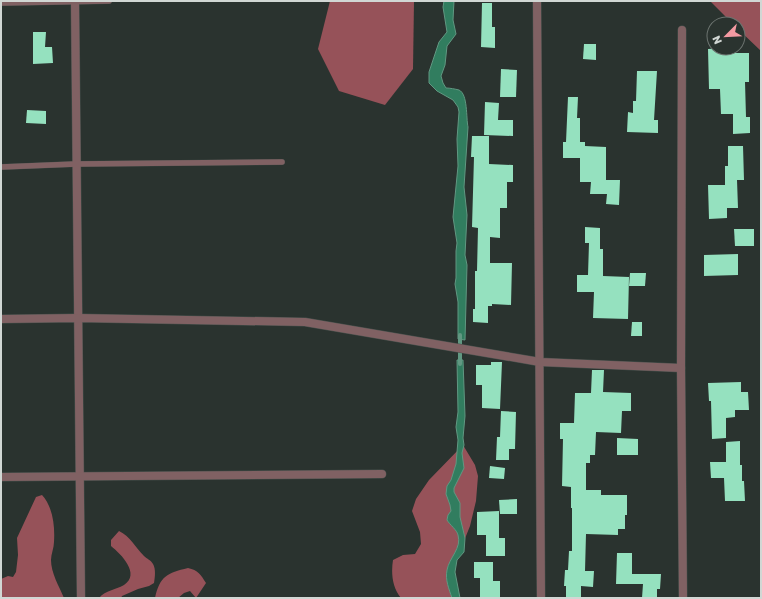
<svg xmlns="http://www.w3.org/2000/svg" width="762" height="599" viewBox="0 0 762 599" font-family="Rubik,sans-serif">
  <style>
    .forest { fill: #965259 }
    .water { fill: #317d5f; stroke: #619882 }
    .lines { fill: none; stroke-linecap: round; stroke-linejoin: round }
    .stream { stroke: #619882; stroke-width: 4 }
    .building { fill: #95e1bf }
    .lane-casing { stroke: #48514d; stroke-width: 6 }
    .street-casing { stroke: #48514d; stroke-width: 9 }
    .lane { stroke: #806163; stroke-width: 5.5 }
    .street { stroke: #806163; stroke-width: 8 }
  </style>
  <rect width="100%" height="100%" fill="#2a332f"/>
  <g class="forest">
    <path d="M 330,1 L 414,1 L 413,69 L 385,105 L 339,91 L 318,49 Z"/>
    <path d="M 710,1 L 761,1 L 761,51 L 738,29 L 738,24 L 733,24 Z"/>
    <path d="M 463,445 L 475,465 L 478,476 L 476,501 L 470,526 L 456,561 L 453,573 L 455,598 L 401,598 C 392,587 391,573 393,560 L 403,555 L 415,554 L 421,544 L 420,532 L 412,511 L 416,499 L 429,480 Z"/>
    <path d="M 42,495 C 53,507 55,526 54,542 C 54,548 51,554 51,560 C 51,573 59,586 64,598 L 1,598 L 1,579 L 8,576 L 13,577 L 16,572 L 18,555 L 17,538 L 36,497 Z"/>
    <path d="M 119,531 C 130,536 135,547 144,556 C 147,559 151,560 153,564 C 156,569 155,577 154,583 L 149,586 L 138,589 L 122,596 L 121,598 L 99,598 C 106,590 115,590 124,585 C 141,574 121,554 111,546 L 111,540 Z"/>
    <path d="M 188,568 C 198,570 201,575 206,583 L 196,598 L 190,591 L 184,593 L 178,598 L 155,598 C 160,576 167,573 188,568 Z"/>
  </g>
  <g class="water">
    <path d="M 444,1 L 454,1 L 453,20 L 456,34 L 447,46 L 445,65 L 441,76 L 443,83 L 446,88 C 450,88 455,89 459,90 C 468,94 466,118 468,127 L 464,187 L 467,215 L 465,255 L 467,265 L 465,340 L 458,339 L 458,302 L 455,284 L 456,278 L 456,251 L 457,243 L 453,217 L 458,166 L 457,139 L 459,112 L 458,107 L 453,100 L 437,91 L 429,83 L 429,72 L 439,42 L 447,32 L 443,7 Z"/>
    <path d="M 457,360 L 463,360 L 465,416 L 463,438 L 464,445 L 462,453 L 464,468 L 454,488 L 454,492 L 460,503 L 460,517 L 465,538 L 464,552 L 457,560 L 455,572 L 460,598 L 452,598 C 449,589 445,580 447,570 C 449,558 462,548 458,535 C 457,530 450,525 447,520 L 448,515 L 451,511 L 450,505 L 446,494 L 447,486 L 451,480 L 456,464 L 458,440 L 456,427 L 458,412 Z"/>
  </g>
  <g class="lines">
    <path class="stream" d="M 460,364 L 460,335"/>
  </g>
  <g class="building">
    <path d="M 482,3 L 492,3 L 492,27 L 495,27 L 495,48 L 481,47 Z"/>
    <path d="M 33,32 L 46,32 L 45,47 L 52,47 L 53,63 L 33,64 Z"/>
    <path d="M 584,44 L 596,44 L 596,60 L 583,59 Z"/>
    <path d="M 725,48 L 726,53 L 749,53 L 749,82 L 745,82 L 746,117 L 750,117 L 750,133 L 733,134 L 733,114 L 721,114 L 720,89 L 709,89 L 708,49 Z"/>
    <path d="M 501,69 L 517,70 L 516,97 L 500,97 Z"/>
    <path d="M 637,71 L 657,71 L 654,120 L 658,120 L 658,133 L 627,132 L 628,112 L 633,113 L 633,101 L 636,101 Z"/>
    <path d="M 568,97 L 578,97 L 577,118 L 580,118 L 580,142 L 585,142 L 585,146 L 606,147 L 606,180 L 620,180 L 619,205 L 606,204 L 607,194 L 590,194 L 591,182 L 580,182 L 580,158 L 563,158 L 563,142 L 566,142 Z"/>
    <path d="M 485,102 L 499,103 L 498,120 L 513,120 L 513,136 L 484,135 Z"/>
    <path d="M 27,110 L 46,111 L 46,124 L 26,123 Z"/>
    <path d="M 472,136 L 489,136 L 489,164 L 513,165 L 513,182 L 507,182 L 507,208 L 500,208 L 500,238 L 490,237 L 490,263 L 512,263 L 511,305 L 492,304 L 492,306 L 488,306 L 488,323 L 473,322 L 473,309 L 475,309 L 475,271 L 477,271 L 478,228 L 472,227 L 474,157 L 471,157 Z"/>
    <path d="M 728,146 L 743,146 L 744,180 L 737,180 L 738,208 L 727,208 L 727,218 L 709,219 L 708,185 L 725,185 L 725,166 L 728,166 Z"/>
    <path d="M 585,227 L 600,228 L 600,249 L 603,249 L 603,276 L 629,277 L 628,319 L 593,318 L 594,292 L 577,292 L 577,275 L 588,275 L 589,243 L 585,243 Z"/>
    <path d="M 734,229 L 754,229 L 754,246 L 735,246 Z"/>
    <path d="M 738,254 L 738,275 L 704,276 L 704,255 Z"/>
    <path d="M 630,273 L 646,273 L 645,286 L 629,286 Z"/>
    <path d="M 632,322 L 642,322 L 642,336 L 631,336 Z"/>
    <path d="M 491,362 L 502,362 L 500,409 L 482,408 L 482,385 L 476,385 L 476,365 L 491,365 Z"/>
    <path d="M 592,370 L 604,370 L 603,392 L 631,393 L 631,411 L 622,411 L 621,433 L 596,432 L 595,455 L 590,455 L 590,463 L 586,463 L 586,490 L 601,490 L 601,495 L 627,495 L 627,515 L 625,515 L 625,529 L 618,529 L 618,535 L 586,534 L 585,571 L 594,571 L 593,587 L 581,586 L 581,598 L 566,598 L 566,586 L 564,586 L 565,570 L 568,570 L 569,551 L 572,551 L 572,508 L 571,508 L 571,487 L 562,486 L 563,439 L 560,439 L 560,423 L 574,423 L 575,393 L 591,393 Z"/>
    <path d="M 741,382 L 741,392 L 748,392 L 749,410 L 735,410 L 735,417 L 726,418 L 726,438 L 712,439 L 711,401 L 709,401 L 708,383 Z"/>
    <path d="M 501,411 L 516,412 L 515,449 L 509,449 L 509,460 L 496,460 L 497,437 L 500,437 Z"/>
    <path d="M 617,438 L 638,439 L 638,455 L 617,455 Z"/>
    <path d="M 740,441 L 740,465 L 742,465 L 742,481 L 744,481 L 745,501 L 725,501 L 724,478 L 711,478 L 710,462 L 726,462 L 726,442 Z"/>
    <path d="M 490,466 L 505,468 L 504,479 L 489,478 Z"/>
    <path d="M 517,499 L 517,514 L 500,514 L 499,500 Z"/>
    <path d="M 499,511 L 499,538 L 505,538 L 505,556 L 486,556 L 486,535 L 477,535 L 477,512 Z"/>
    <path d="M 617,553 L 632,553 L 632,574 L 661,574 L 660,589 L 657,589 L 657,598 L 642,598 L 643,584 L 616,584 Z"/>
    <path d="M 474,562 L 493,562 L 493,581 L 500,581 L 500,598 L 480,598 L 480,578 L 474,578 Z"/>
  </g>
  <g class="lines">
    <g class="lane-casing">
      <g id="lane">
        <path d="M 1,3 L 109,1"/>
        <path d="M 1,167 L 76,164 L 282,162"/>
      </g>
    </g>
    <g class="street-casing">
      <g id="street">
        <path d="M 75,1 L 81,598"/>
        <path d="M 537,1 L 541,598"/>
        <path d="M 682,30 L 681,368 L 683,598"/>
        <path d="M 1,319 L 78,318 L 305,322 L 540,362 L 681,368"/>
        <path d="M 1,477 L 382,474"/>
      </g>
    </g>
    <use href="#lane" class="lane"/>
    <use href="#street" class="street"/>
  </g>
  <rect width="762" height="599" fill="none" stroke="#d1d7d4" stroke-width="4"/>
  <g transform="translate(726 36) rotate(246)"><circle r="19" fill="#2a332f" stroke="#6d7571"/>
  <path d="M0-3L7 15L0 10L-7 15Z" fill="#f49aa2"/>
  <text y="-6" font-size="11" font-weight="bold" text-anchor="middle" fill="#d1d7d4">N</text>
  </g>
</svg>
